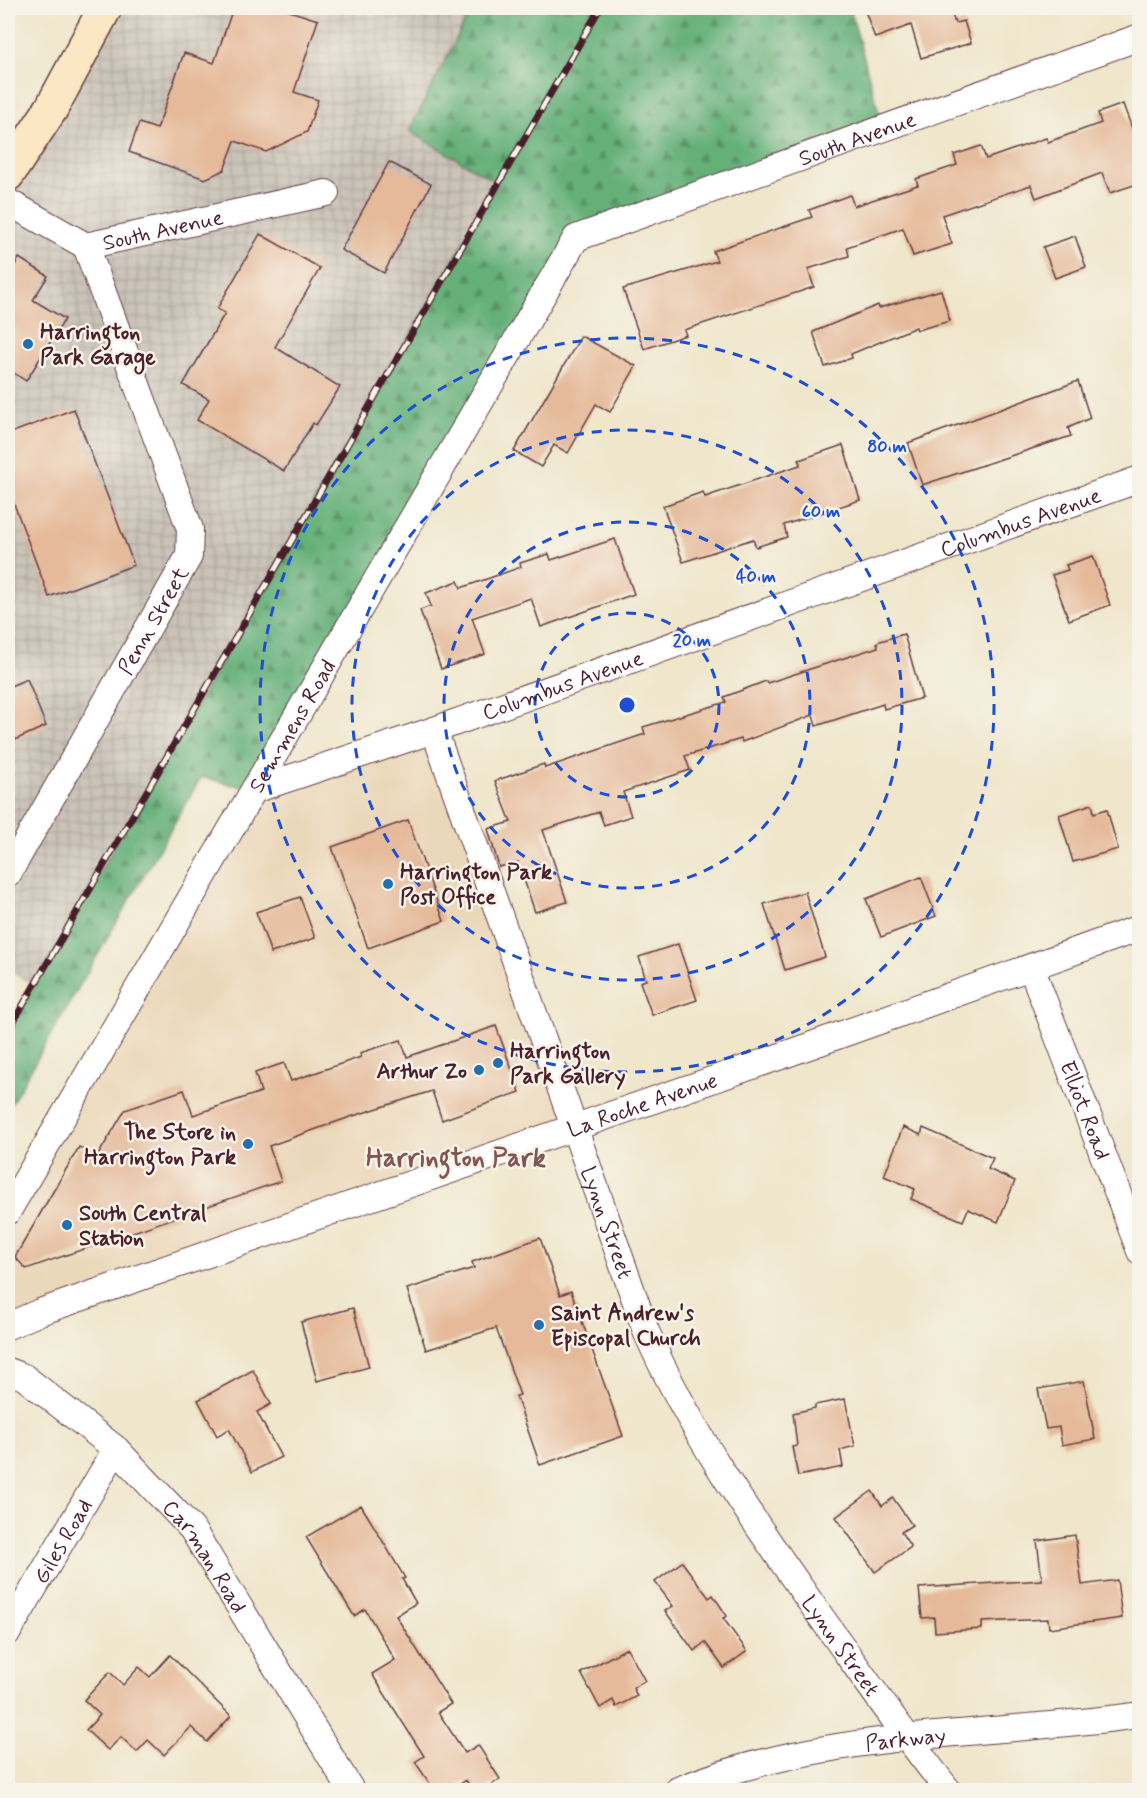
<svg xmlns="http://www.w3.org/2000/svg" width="1147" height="1798" viewBox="0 0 1147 1798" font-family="Mynerve,sans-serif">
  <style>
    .built { fill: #ebd8ba }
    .industrial { fill: url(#industrial-grid) }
    .forest { fill: url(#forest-firs); stroke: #586852; stroke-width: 1.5 }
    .building { fill: #e5b999 }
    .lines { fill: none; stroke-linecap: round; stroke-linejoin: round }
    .street-casing { stroke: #633d43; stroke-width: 28 }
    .secondary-casing { stroke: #633d43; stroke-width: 36 }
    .street { stroke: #fff; stroke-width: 26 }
    .secondary { stroke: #fbe7c3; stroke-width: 33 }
    .rail-casing { stroke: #4a1f2b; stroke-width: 7 }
    .rail { stroke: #f7f3e8; stroke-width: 4.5; stroke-dasharray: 14; stroke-linecap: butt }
    .ring { fill: none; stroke: #1d4ed8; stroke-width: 3; stroke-dasharray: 10 8 }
    .poi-dot { fill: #1f6fb2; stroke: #f7f3e8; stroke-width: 2 }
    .labels { text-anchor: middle; stroke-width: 5; stroke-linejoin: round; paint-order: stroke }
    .street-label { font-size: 22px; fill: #4a1f2b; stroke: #f7f3e8 }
    .poi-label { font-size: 22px; font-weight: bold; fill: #4a1f2b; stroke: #f7f3e8; text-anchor: start }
    .quarter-label { font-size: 26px; font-weight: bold; fill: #805552; stroke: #f7f3e8 }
    .centre { fill: #1d4ed8; stroke: #f7f3e8; stroke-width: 3 }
    .ring-label { font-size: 18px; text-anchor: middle; font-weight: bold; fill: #1d4ed8; stroke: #f7f3e8; stroke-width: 5; stroke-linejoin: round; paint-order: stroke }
  </style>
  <defs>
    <pattern id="industrial-grid" width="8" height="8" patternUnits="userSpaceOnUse" patternTransform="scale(1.5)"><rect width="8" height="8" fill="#cbc3b8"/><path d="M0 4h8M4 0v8" fill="none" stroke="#b0a79e"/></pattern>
    <pattern id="forest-firs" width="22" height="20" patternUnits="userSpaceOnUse" patternTransform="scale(1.5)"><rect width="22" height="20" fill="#65b079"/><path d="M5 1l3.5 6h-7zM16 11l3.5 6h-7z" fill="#558f63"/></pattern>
  </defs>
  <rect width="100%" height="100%" fill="#f7f3e8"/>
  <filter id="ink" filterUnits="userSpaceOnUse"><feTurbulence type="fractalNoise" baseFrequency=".0167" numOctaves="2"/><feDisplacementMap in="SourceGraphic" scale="12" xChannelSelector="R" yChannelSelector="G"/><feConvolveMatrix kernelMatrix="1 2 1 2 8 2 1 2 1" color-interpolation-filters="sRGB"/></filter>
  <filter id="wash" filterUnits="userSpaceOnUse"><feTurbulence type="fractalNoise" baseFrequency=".008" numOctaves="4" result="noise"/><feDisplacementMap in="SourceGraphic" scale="24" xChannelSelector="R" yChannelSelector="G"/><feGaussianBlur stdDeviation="1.35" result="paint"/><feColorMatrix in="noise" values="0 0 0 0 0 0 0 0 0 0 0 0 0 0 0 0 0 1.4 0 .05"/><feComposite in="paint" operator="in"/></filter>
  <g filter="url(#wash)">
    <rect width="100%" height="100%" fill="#efe6cb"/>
    <path class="built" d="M 434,730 L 572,1127 L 8,1326 L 8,1211 L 254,790 Z"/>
    <path class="industrial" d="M 105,8 L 472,8 L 410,131 L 498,183 L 33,985 L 8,970 L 8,174 Z"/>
    <path class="forest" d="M 472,8 L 850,8 L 883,128 L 576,238 L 254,790 L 201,777 L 8,1109 L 8,1031 L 498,183 L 409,131 Z"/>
    <g id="blocks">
      <g class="building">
        <path d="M 233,8 L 280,8 L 318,20 L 294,92 L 318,100 L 307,132 L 266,152 L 235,141 L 224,170 L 205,179 L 129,152 L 139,123 L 157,129 L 184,53 L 214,63 Z"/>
        <path d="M 864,8 L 950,8 L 955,23 L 964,21 L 971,43 L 921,58 L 911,25 L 875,38 Z"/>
        <path d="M 1123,104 L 1140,150 L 1140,183 L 1110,193 L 1102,173 L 1036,198 L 1031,185 L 942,215 L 952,244 L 913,256 L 903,228 L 847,247 L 849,256 L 808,269 L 814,287 L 684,330 L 686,335 L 644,349 L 623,289 L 717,261 L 713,251 L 812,217 L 809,210 L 850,195 L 854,206 L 918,185 L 916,179 L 957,165 L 954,155 L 981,146 L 986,159 L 1046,138 L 1048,142 L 1101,123 L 1098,113 Z"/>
        <path d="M 389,162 L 431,184 L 384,273 L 341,250 Z"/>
        <path d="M 260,234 L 320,268 L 275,347 L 340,387 L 316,425 L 313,423 L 284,471 L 197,420 L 209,399 L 183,385 L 225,313 L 217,309 Z"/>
        <path d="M 1075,236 L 1086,267 L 1055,278 L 1043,247 Z"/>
        <path d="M 19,258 L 48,276 L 33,300 L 65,319 L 26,381 L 8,369 L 8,277 Z"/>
        <path d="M 941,290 L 950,321 L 917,330 L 916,327 L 851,354 L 852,358 L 825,367 L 813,332 L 878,305 L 879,308 Z"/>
        <path d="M 581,336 L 636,366 L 610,412 L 596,404 L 568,453 L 554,445 L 541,467 L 514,451 Z"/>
        <path d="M 1078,381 L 1090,418 L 1068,428 L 1071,436 L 922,485 L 908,443 Z"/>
        <path d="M 74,409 L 134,565 L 49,597 L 8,488 L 8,434 Z"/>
        <path d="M 843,445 L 860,500 L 784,525 L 787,537 L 756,547 L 753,539 L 683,562 L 663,506 L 703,492 L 705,497 L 800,465 L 799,460 Z"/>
        <path d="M 615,539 L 634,594 L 541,627 L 531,598 L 472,618 L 485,654 L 441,669 L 420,610 L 431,606 L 426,593 L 458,581 L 461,588 L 521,567 L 520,563 L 549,554 L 551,560 Z"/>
        <path d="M 1093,556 L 1110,605 L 1069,620 L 1052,575 L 1068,570 L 1066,565 Z"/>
        <path d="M 904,634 L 922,698 L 884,709 L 883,704 L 816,726 L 813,715 L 742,742 L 741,739 L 685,756 L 690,770 L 623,792 L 631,816 L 604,825 L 599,812 L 543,830 L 567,902 L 535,912 L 518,862 L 499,867 L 488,829 L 511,822 L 495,781 L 544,764 L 545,768 L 645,734 L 643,727 L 726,702 L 724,697 L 766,681 L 767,683 L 878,647 L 877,642 Z"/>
        <path d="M 27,679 L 46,726 L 8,743 L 8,687 Z"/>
        <path d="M 1092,804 L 1094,813 L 1107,809 L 1118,849 L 1073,862 L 1059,815 Z"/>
        <path d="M 408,820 L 444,921 L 368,948 L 332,847 Z"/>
        <path d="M 921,877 L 936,916 L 881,937 L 866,899 Z"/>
        <path d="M 805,892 L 825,957 L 785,970 L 764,904 Z"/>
        <path d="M 300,897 L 315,938 L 271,953 L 256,912 Z"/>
        <path d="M 678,944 L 697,1000 L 652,1015 L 640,982 L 646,980 L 639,957 Z"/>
        <path d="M 496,1026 L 520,1092 L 442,1120 L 432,1091 L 350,1117 L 269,1146 L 281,1181 L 26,1269 L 15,1257 L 79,1147 L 97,1157 L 125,1110 L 184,1090 L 193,1115 L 261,1092 L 255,1073 L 284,1063 L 291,1081 L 361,1057 L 360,1053 L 401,1040 L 407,1057 Z"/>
        <path d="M 903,1127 L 921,1135 L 923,1128 L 993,1158 L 988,1169 L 1015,1181 L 998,1222 L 968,1209 L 963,1221 L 911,1199 L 915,1189 L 884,1176 Z"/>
        <path d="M 540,1238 L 560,1295 L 571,1291 L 623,1436 L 540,1465 L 516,1396 L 520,1395 L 496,1328 L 426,1350 L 407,1289 L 474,1268 L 472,1262 Z"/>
        <path d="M 353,1308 L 369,1367 L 317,1381 L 301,1322 Z"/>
        <path d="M 253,1370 L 271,1404 L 257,1412 L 281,1457 L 252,1472 L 229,1429 L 217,1436 L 198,1400 Z"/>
        <path d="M 1084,1381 L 1095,1439 L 1062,1445 L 1059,1427 L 1046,1429 L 1038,1389 Z"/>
        <path d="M 845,1399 L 855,1446 L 840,1450 L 843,1467 L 798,1476 L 792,1447 L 797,1446 L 793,1413 L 815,1408 L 815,1405 Z"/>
        <path d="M 872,1491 L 882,1506 L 893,1498 L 912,1525 L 901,1532 L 911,1547 L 875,1572 L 836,1517 Z"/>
        <path d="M 361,1505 L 405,1578 L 402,1579 L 416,1603 L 396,1616 L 451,1704 L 438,1712 L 465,1753 L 478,1745 L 500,1779 L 482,1791 L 473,1791 L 466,1780 L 450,1791 L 435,1791 L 415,1762 L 424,1756 L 372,1674 L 395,1660 L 365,1609 L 354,1616 L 306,1537 Z"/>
        <path d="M 1075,1535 L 1082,1585 L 1117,1580 L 1122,1618 L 1049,1628 L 1048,1619 L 982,1622 L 982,1629 L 935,1632 L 934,1617 L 922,1618 L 919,1588 L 1042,1580 L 1037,1541 Z"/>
        <path d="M 682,1562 L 709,1598 L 713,1595 L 727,1616 L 723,1618 L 747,1651 L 724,1668 L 705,1642 L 694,1651 L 665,1611 L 673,1606 L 655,1582 Z"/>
        <path d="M 627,1648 L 645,1681 L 633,1688 L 637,1696 L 616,1707 L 613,1700 L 600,1708 L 581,1673 Z"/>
        <path d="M 170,1655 L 231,1716 L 207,1742 L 191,1727 L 164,1755 L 148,1740 L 137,1752 L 121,1737 L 108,1750 L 86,1730 L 100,1715 L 84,1700 L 110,1672 L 123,1685 L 139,1667 L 150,1677 Z"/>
      </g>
    </g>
  </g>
  <g filter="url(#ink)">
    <use href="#blocks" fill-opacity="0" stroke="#633d43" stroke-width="1.5"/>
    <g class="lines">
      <g class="street-casing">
        <g id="street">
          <path id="s1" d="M 8,202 L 86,246 L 326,193"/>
          <path id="s2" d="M 434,730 L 646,1331 C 690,1432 753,1520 816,1610 C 860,1671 901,1732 948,1790"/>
          <path id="s3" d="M 254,790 L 434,730 L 1140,479"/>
          <path id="s4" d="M 8,874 L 189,556 L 190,529 L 86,246"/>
          <path id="s5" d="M 1031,967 L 1140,1251"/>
          <path id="s6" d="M 8,1211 L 576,238 L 1140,37"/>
          <path id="s7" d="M 8,1326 L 40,1312 L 781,1056 L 1140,928"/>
          <path id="s8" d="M 8,1371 L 24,1377 L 116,1449 L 192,1529 L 351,1790"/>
          <path id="s9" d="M 8,1632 L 116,1449"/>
          <path id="s10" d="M 678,1790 C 827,1729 983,1737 1140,1715"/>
        </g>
      </g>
      <g class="secondary-casing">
        <path id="secondary" d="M 8,174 L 51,109 L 105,8"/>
      </g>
      <use href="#street" class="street"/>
      <use href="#secondary" class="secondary"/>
      <g class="rail-casing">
        <path id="rail" d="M 8,1031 L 600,8"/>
      </g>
      <use href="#rail" class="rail"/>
    </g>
  </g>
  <g class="ring">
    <circle cx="627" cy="705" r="92"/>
    <circle cx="627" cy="705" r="183"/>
    <circle cx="627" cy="705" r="275"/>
    <circle cx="627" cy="705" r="367"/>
  </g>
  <g class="poi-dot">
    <circle cx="28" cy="344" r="6"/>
    <circle cx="388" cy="884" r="6"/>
    <circle cx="498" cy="1063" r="6"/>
    <circle cx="479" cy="1070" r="6"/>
    <circle cx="248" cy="1144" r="6"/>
    <circle cx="67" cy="1225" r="6"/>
    <circle cx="539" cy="1325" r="6"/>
  </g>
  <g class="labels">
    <g class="street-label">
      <text dy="8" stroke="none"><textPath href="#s6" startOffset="1425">South Avenue</textPath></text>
      <text dy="8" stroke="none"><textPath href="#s1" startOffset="168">South Avenue</textPath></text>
      <text dy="8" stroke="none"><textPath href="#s3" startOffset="812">Columbus Avenue</textPath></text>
      <text dy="8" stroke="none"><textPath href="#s4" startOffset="292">Penn Street</textPath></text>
      <text dy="8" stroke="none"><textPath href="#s3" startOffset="326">Columbus Avenue</textPath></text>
      <text dy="8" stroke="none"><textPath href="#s6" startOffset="562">Semmens Road</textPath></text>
      <text dy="8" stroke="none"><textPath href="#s7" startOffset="672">La Roche Avenue</textPath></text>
      <text dy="8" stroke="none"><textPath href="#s5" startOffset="153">Elliot Road</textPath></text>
      <text dy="8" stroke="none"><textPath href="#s2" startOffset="522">Lynn Street</textPath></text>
      <text dy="8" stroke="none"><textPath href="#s9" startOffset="106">Giles Road</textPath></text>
      <text dy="8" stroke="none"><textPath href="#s8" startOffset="274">Carman Road</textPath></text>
      <text dy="8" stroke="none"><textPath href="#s2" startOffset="1008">Lynn Street</textPath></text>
      <text dy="8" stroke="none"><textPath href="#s10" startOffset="234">Parkway</textPath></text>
    </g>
    <g class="poi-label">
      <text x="40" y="339">Harrington<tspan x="40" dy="25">Park Garage</tspan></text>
      <text x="400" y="879">Harrington Park<tspan x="400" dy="25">Post Office</tspan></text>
      <text x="510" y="1058">Harrington<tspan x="510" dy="25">Park Gallery</tspan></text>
      <text x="467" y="1078" text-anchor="end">Arthur Zo</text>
      <text x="236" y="1139" text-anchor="end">The Store in<tspan x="236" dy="25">Harrington Park</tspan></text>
      <text x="79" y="1220">South Central<tspan x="79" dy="25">Station</tspan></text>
      <text x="551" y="1320">Saint Andrew's<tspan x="551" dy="25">Episcopal Church</tspan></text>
    </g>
    <g class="quarter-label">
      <text x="456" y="1166">Harrington Park</text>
    </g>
  </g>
  <circle cx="627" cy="705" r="9" class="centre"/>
  <g class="ring-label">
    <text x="887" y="452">80 m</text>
    <text x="821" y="517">60 m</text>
    <text x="756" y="582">40 m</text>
    <text x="692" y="646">20 m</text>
  </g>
  <rect width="1147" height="1798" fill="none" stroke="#f7f3e8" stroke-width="30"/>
</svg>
